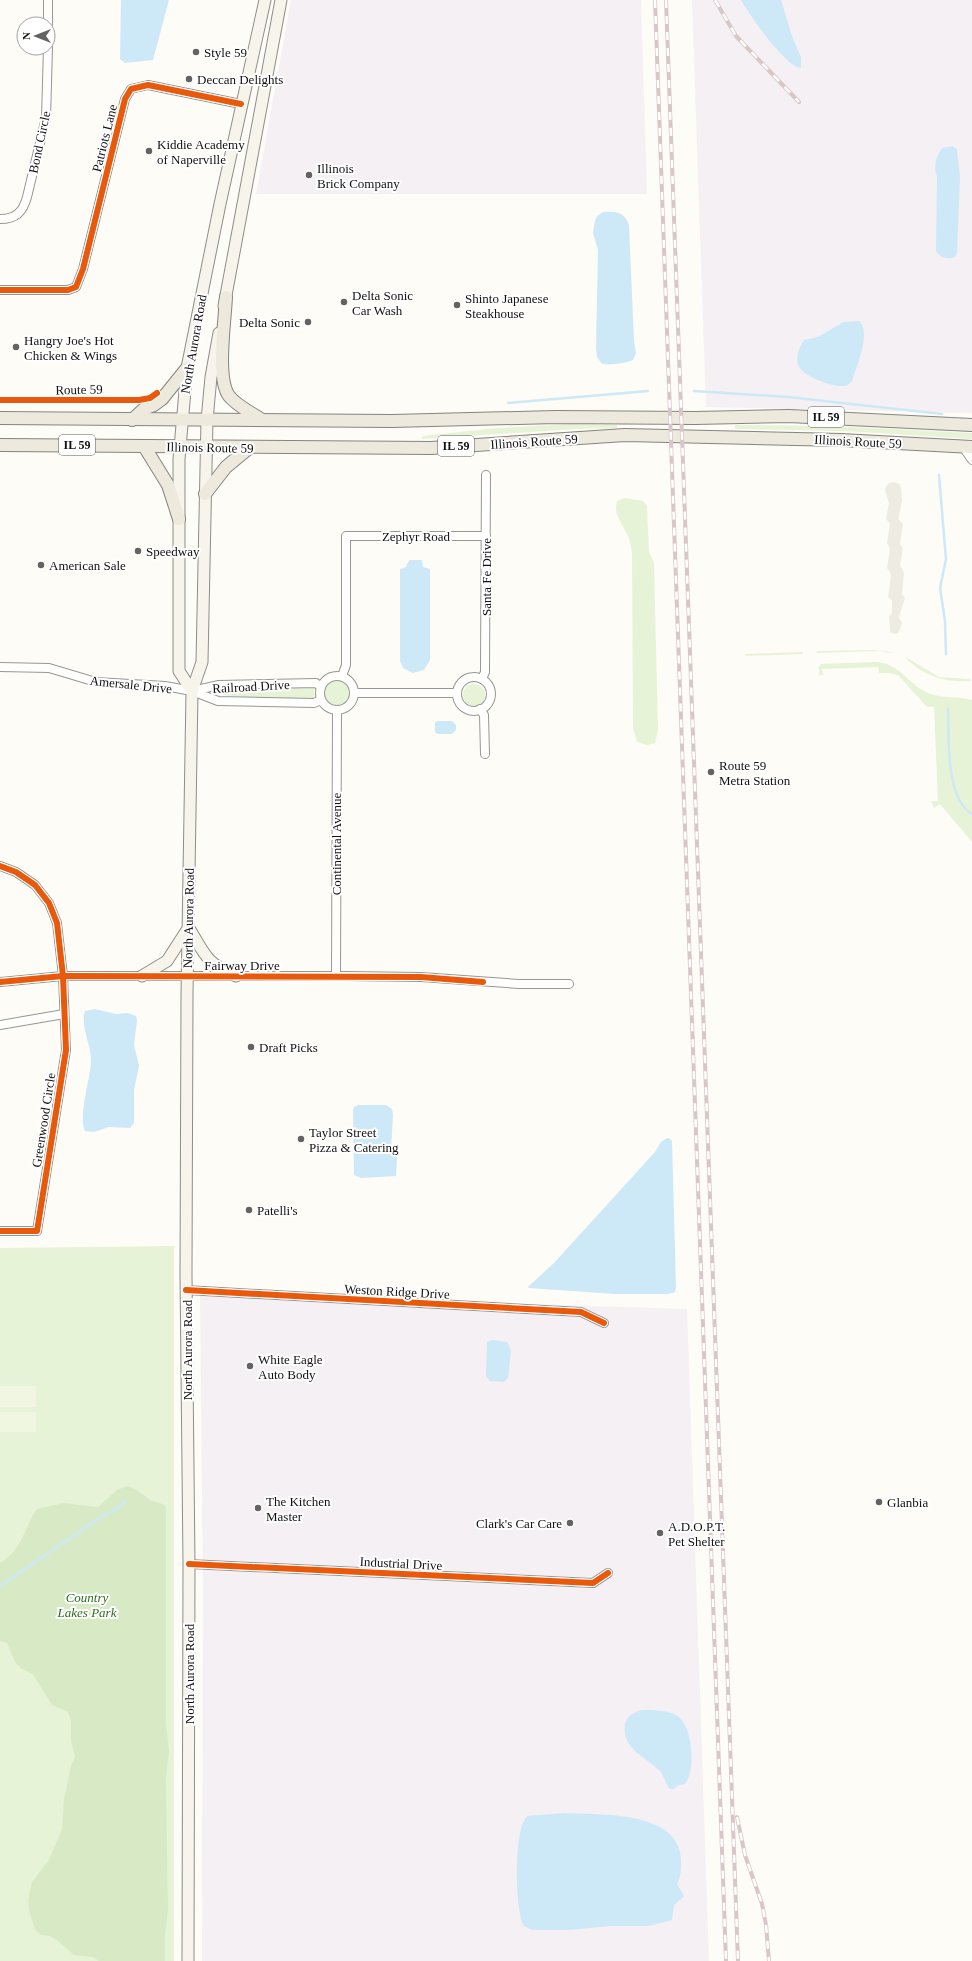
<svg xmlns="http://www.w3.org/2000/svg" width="972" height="1961" viewBox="0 0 972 1961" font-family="'Times New Roman',serif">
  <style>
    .industrial { fill: #f5f0f3 }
    .green { fill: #e7f3d7 }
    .forest { fill: #d8eac5 }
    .pitch { fill: #f0f6e1 }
    .plaza { fill: #edebe2 }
    .water { fill: #cde8f7 }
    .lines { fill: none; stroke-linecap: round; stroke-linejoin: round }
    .stream { stroke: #cde8f7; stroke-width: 2.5 }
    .street-casing { stroke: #979795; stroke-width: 10 }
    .secondary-casing { stroke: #8e8d8b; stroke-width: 13 }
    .primary-casing { stroke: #858482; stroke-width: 14 }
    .street { stroke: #fffffe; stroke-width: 8 }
    .secondary { stroke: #f6f4eb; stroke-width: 11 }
    .primary { stroke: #ede9dc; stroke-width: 12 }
    .rail-casing { stroke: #d9c6c7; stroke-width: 4 }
    .rail { stroke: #fff; stroke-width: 2.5; stroke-dasharray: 8; stroke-linecap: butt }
    .cycleway-casing { stroke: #fff; stroke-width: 8 }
    .cycleway { stroke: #e8590c; stroke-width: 6 }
    .poi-dot { fill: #646362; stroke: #fff; stroke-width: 1.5 }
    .labels { text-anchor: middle; stroke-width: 4; stroke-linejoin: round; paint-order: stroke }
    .shield { fill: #fff; stroke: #585858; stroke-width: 1 }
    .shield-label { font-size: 12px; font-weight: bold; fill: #111 }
    .poi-label { font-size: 13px; fill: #111; stroke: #fff; text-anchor: start }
    .street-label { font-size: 13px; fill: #111; stroke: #fff }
    .park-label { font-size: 13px; font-style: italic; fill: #2f6b1f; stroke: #fff }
  </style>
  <rect width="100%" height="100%" fill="#fdfcf7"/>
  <g class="industrial">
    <path d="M 291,0 L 641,0 L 647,194 L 256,194 Z"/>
    <path d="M 692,0 L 972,0 L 972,413 L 706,407 Z"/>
    <path d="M 200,1289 L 412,1300 L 687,1309 L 709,1961 L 202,1961 L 203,1589 Z"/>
  </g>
  <g class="green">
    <path d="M 572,424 L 617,425 L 617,428 L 576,429 L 422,439 L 422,436 L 497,428 Z"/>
    <path d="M 735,425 L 830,426 L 972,433 L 972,439 L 845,431 L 735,429 Z"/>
    <path d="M 625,498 L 643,501 L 647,506 L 649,552 L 654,563 L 658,729 L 655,743 L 647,745 L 637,742 L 633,728 L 632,553 C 631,547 630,540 627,534 C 622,523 613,515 617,501 Z"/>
    <path d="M 873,650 L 892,652 L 891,653 L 878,651 L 816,653 L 818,651 Z"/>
    <path d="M 803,652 L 803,654 L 745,656 L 746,654 Z"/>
    <path d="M 904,656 L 939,677 L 970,679 L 971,681 C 945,683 922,676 904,656 Z"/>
    <path d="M 874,662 C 900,663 904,680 924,691 C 941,700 955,695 972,700 L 972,842 L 940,804 L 934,808 L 931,801 L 938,801 L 934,707 L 927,707 L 899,676 L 890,673 L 879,673 L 878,667 L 822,669 L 823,675 L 819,675 L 819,667 L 821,664 Z"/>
    <circle cx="337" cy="693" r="13"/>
    <circle cx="474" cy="695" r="11"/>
    <path d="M 274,688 L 314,688 L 315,700 L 267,699 L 221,695 L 222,691 L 225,690 Z"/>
    <path d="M 174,1246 L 174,1961 L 0,1961 L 0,1248 Z"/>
  </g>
  <path class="forest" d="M 127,1486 C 137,1488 141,1494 149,1499 C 155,1503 162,1502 166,1507 L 166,1723 L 169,1751 L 166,1778 L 168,1910 L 165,1935 L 165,1961 L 99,1961 L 93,1957 L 74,1955 L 58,1941 L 50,1936 L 41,1935 L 35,1929 L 29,1910 L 28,1900 L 32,1882 L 49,1860 L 62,1829 L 64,1799 L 71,1766 L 75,1757 L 71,1741 L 71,1721 L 68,1712 L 52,1705 L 33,1674 L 22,1669 L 15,1662 L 7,1643 L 0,1641 L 0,1563 C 23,1550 24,1527 37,1509 L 64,1503 L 98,1507 L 117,1490 Z"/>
  <g class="pitch">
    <rect x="0" y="1386" width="36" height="21"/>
    <rect x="0" y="1412" width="36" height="20"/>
  </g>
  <path class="plaza" d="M 893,482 L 899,484 L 901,488 L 902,500 L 899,516 L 899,520 L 903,524 L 900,544 L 903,549 L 900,565 L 904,573 L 902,594 L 905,598 L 900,613 L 899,618 L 902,622 L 900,629 L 898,633 L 895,634 L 890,632 L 890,628 L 889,617 L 892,613 L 892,600 L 888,597 L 891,577 L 890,572 L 887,568 L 890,548 L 887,543 L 890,523 L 886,519 L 889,503 L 885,489 L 888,484 Z"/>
  <g class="water">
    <path d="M 121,0 L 169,0 L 153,60 L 125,63 L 120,59 Z"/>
    <path d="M 741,0 L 781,0 L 793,39 L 801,57 L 801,68 C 786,68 749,14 741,0 Z"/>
    <path d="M 952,146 L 957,149 L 960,177 L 957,252 L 955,257 C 949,260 940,258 936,251 L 937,176 C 933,166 936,157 942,148 Z"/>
    <path d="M 603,212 C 615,211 625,212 629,225 L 634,341 L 636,353 L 633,360 C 624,364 611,365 602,364 L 597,357 L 596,349 L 598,250 L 593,233 L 595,221 L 597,216 Z"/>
    <path d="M 859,321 C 872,332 856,367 852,381 L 848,385 C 838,390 805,377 799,367 C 795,359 799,346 804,340 L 818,337 L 843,322 Z"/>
    <path d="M 409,560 L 422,560 L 423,567 L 430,569 L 430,660 L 424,670 L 413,673 L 403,668 L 400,661 L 400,569 L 406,567 Z"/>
    <path d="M 437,721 L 452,721 L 456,725 L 456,730 L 452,734 L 437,734 L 435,732 L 435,723 Z"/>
    <path d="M 95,1009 L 116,1014 L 128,1013 L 136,1016 L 137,1020 L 134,1045 L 139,1066 L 134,1090 L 134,1123 L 130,1128 L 109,1127 L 94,1132 L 85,1131 C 78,1117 90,1080 91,1063 C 92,1047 82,1031 84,1014 L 85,1011 Z"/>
    <path d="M 358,1105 L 386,1105 L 392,1109 L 393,1115 L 391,1149 L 397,1158 L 396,1176 L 361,1178 L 354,1175 L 353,1110 L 354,1107 Z"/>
    <path d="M 667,1138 L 669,1138 L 672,1141 L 676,1288 L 675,1292 L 668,1294 L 615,1294 L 529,1288 L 528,1287 L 554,1263 L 655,1152 L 661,1142 Z"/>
    <path d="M 493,1340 L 507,1342 L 511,1351 L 508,1378 L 504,1382 L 490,1381 L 486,1376 L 487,1345 L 487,1342 Z"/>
    <path d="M 642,1710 C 653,1710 666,1710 676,1715 C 693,1724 696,1770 685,1784 L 679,1785 L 673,1789 L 670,1789 C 665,1783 664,1775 659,1770 C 644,1756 622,1749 625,1725 C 627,1715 633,1713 642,1710 Z"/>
    <path d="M 564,1813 C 599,1815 680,1810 681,1860 C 681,1869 681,1877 677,1884 L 684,1896 L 674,1905 L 672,1920 L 649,1926 L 610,1926 L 569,1930 L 532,1930 L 524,1926 C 515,1912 513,1825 528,1816 Z"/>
  </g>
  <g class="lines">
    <g class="stream">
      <path d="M 694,391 L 788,397 L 942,414"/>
      <path d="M 508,403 L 648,391"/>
      <path d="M 939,475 L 946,559 L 940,588 L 945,621 L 946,654"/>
      <path d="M 948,709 C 949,738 945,798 972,814"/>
      <path d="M 0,1586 L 101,1517 L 118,1508 L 125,1501"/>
    </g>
    <g class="street-casing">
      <g id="street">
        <path d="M 48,24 L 48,0"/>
        <path d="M 0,219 C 16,219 23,212 27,197 L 46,118 L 48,48"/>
        <path d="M 0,290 L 68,290 L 76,287 L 83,269 L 125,99 L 131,89 L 148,85 L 241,104"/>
        <path d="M 963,447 L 972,460"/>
        <path d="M 0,667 L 49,668 L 96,682 L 165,686 L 192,691 L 218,701 L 314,703 L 321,700"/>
        <circle cx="337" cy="693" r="17"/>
        <path d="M 342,676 L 346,665 L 346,536 L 486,536"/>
        <circle cx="474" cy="694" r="17"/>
        <path d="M 482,679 L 485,672 L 486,475"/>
        <path d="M 192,691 L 219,685 L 316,683 L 321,687"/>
        <path d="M 355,693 L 457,693"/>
        <path d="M 480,709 L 484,715 L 485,754"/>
        <path d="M 0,866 L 16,872 L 35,885 L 49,903 L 57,923 L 63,976 L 66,1050 L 37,1231 L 0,1231"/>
        <path d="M 336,976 L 337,711"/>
        <path d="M 0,982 L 63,976 L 346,976 L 421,977 L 519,984 L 569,984"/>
        <path d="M 0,1025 L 64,1014"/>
        <path d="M 186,1290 L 581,1312 L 604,1323"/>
        <path d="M 189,1564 L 593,1583 L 608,1573"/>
      </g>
    </g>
    <g class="secondary-casing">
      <g id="secondary">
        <path d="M 224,306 L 281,0"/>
        <path d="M 192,691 L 179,671 L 179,459 L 187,368 L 220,204 L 265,0"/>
        <path d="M 189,928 C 205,955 206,963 236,976"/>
        <path d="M 142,976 L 167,961 L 187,930"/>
        <path d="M 188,1961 L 189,1564 L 186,1275 L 187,995 L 192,691 L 202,662 L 207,420 L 211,377 L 219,333"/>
      </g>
    </g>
    <g class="primary-casing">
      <g id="primary">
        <path d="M 226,297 C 225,321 216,378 229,396 C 237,406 252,413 262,420"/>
        <path d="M 0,418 L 392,421 L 556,417 L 695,418 L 789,416 L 972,425"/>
        <path d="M 132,420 L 144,409 L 154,405 L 162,399 L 187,368"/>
        <path d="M 0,445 L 431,448 L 625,435 L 841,440 L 972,447"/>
        <path d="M 144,446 L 168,485 L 179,519"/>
        <path d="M 205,494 L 226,467 L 249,448"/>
      </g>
    </g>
    <use href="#street" class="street"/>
    <use href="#secondary" class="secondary"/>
    <use href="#primary" class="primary"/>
    <g class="rail-casing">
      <g id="rail">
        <path d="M 655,0 L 726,1961"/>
        <path d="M 666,0 L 738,1961"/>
        <path d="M 715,0 L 736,36 L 799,102"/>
        <path d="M 737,1817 L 745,1855 L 762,1904 L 766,1925 L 769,1961"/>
      </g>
    </g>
    <use href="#rail" class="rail"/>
    <g class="cycleway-casing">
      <g id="cycleway">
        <path d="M 0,290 L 68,290 L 76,287 L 83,269 L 125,99 L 131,89 L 148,85 L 241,104"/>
        <path d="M 0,400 L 139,400 L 150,398 L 157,393"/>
        <path d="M 0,866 L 16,872 L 35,885 L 49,903 L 57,923 L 63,976 L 66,1050 L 37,1231 L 0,1231"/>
        <path d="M 0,982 L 63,976 L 421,977 L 483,982"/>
        <path d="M 186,1290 L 581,1312 L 604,1323"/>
        <path d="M 189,1564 L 593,1583 L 608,1573"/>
      </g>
    </g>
    <use href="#cycleway" class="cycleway"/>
  </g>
  <g class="poi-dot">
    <circle cx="196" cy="52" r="4"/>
    <circle cx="189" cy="79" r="4"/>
    <circle cx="149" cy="151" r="4"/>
    <circle cx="309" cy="175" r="4"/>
    <circle cx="344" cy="302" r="4"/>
    <circle cx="457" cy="305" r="4"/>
    <circle cx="308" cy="322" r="4"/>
    <circle cx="16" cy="347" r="4"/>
    <circle cx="138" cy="551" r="4"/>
    <circle cx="41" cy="565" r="4"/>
    <circle cx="711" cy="772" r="4"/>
    <circle cx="251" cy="1047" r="4"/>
    <circle cx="301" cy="1139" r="4"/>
    <circle cx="249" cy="1210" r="4"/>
    <circle cx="250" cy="1366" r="4"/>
    <circle cx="879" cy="1502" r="4"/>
    <circle cx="258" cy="1508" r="4"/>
    <circle cx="570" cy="1523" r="4"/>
    <circle cx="660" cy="1533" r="4"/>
  </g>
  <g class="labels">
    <g class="shield">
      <rect x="808" y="407" width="36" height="20" rx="3"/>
      <rect x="59" y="435" width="36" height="20" rx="3"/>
      <rect x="438" y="436" width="36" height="20" rx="3"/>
    </g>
    <g class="shield-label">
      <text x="826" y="421">IL 59</text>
      <text x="77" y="449">IL 59</text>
      <text x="456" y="450">IL 59</text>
    </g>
    <g class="poi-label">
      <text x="204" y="57">Style 59</text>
      <text x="197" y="84">Deccan Delights</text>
      <text x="157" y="149">Kiddie Academy<tspan x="157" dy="15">of Naperville</tspan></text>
      <text x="317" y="173">Illinois<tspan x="317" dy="15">Brick Company</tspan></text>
      <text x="352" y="300">Delta Sonic<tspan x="352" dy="15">Car Wash</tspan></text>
      <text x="465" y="303">Shinto Japanese<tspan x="465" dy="15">Steakhouse</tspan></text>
      <text x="300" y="327" text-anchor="end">Delta Sonic</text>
      <text x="24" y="345">Hangry Joe's Hot<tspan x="24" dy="15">Chicken &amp; Wings</tspan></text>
      <text x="146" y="556">Speedway</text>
      <text x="49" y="570">American Sale</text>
      <text x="719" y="770">Route 59<tspan x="719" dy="15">Metra Station</tspan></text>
      <text x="259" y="1052">Draft Picks</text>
      <text x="309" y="1137">Taylor Street<tspan x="309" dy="15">Pizza &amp; Catering</tspan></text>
      <text x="257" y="1215">Patelli's</text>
      <text x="258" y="1364">White Eagle<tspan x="258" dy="15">Auto Body</tspan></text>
      <text x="266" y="1506">The Kitchen<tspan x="266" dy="15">Master</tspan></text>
      <text x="887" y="1507">Glanbia</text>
      <text x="562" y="1528" text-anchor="end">Clark's Car Care</text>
      <text x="668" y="1531">A.D.O.P.T.<tspan x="668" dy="15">Pet Shelter</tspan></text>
    </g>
    <g class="street-label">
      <text transform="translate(104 138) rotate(-76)" y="5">Patriots Lane</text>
      <text transform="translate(39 142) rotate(-78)" y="5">Bond Circle</text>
      <text transform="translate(193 344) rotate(-80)" y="5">North Aurora Road</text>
      <text transform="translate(79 389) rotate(-1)" y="5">Route 59</text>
      <text transform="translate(534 441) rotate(-4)" y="5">Illinois Route 59</text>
      <text transform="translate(858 441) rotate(3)" y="5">Illinois Route 59</text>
      <text transform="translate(210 447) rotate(1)" y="5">Illinois Route 59</text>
      <text x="416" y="541">Zephyr Road</text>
      <text transform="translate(486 577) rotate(-90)" y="5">Santa Fe Drive</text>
      <text transform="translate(131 684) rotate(6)" y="5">Amersale Drive</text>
      <text transform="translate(251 686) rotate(-3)" y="5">Railroad Drive</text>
      <text transform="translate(336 844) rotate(-90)" y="5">Continental Avenue</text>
      <text transform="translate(188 918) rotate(-89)" y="5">North Aurora Road</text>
      <text x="242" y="970">Fairway Drive</text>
      <text transform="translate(43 1120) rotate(-81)" y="5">Greenwood Circle</text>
      <text transform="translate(397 1291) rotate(3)" y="5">Weston Ridge Drive</text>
      <text transform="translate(187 1350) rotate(-90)" y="5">North Aurora Road</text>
      <text transform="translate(401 1563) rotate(3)" y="5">Industrial Drive</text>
      <text transform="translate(189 1674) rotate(-90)" y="5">North Aurora Road</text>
    </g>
    <g class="park-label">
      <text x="87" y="1602">Country<tspan x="87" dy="15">Lakes Park</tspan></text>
    </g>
  </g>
  <g transform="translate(36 36) rotate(270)"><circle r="19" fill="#ffffff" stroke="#a0a0a0"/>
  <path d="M0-3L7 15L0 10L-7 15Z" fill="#646362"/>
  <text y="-6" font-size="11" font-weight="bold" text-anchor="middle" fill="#111111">N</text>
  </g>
</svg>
